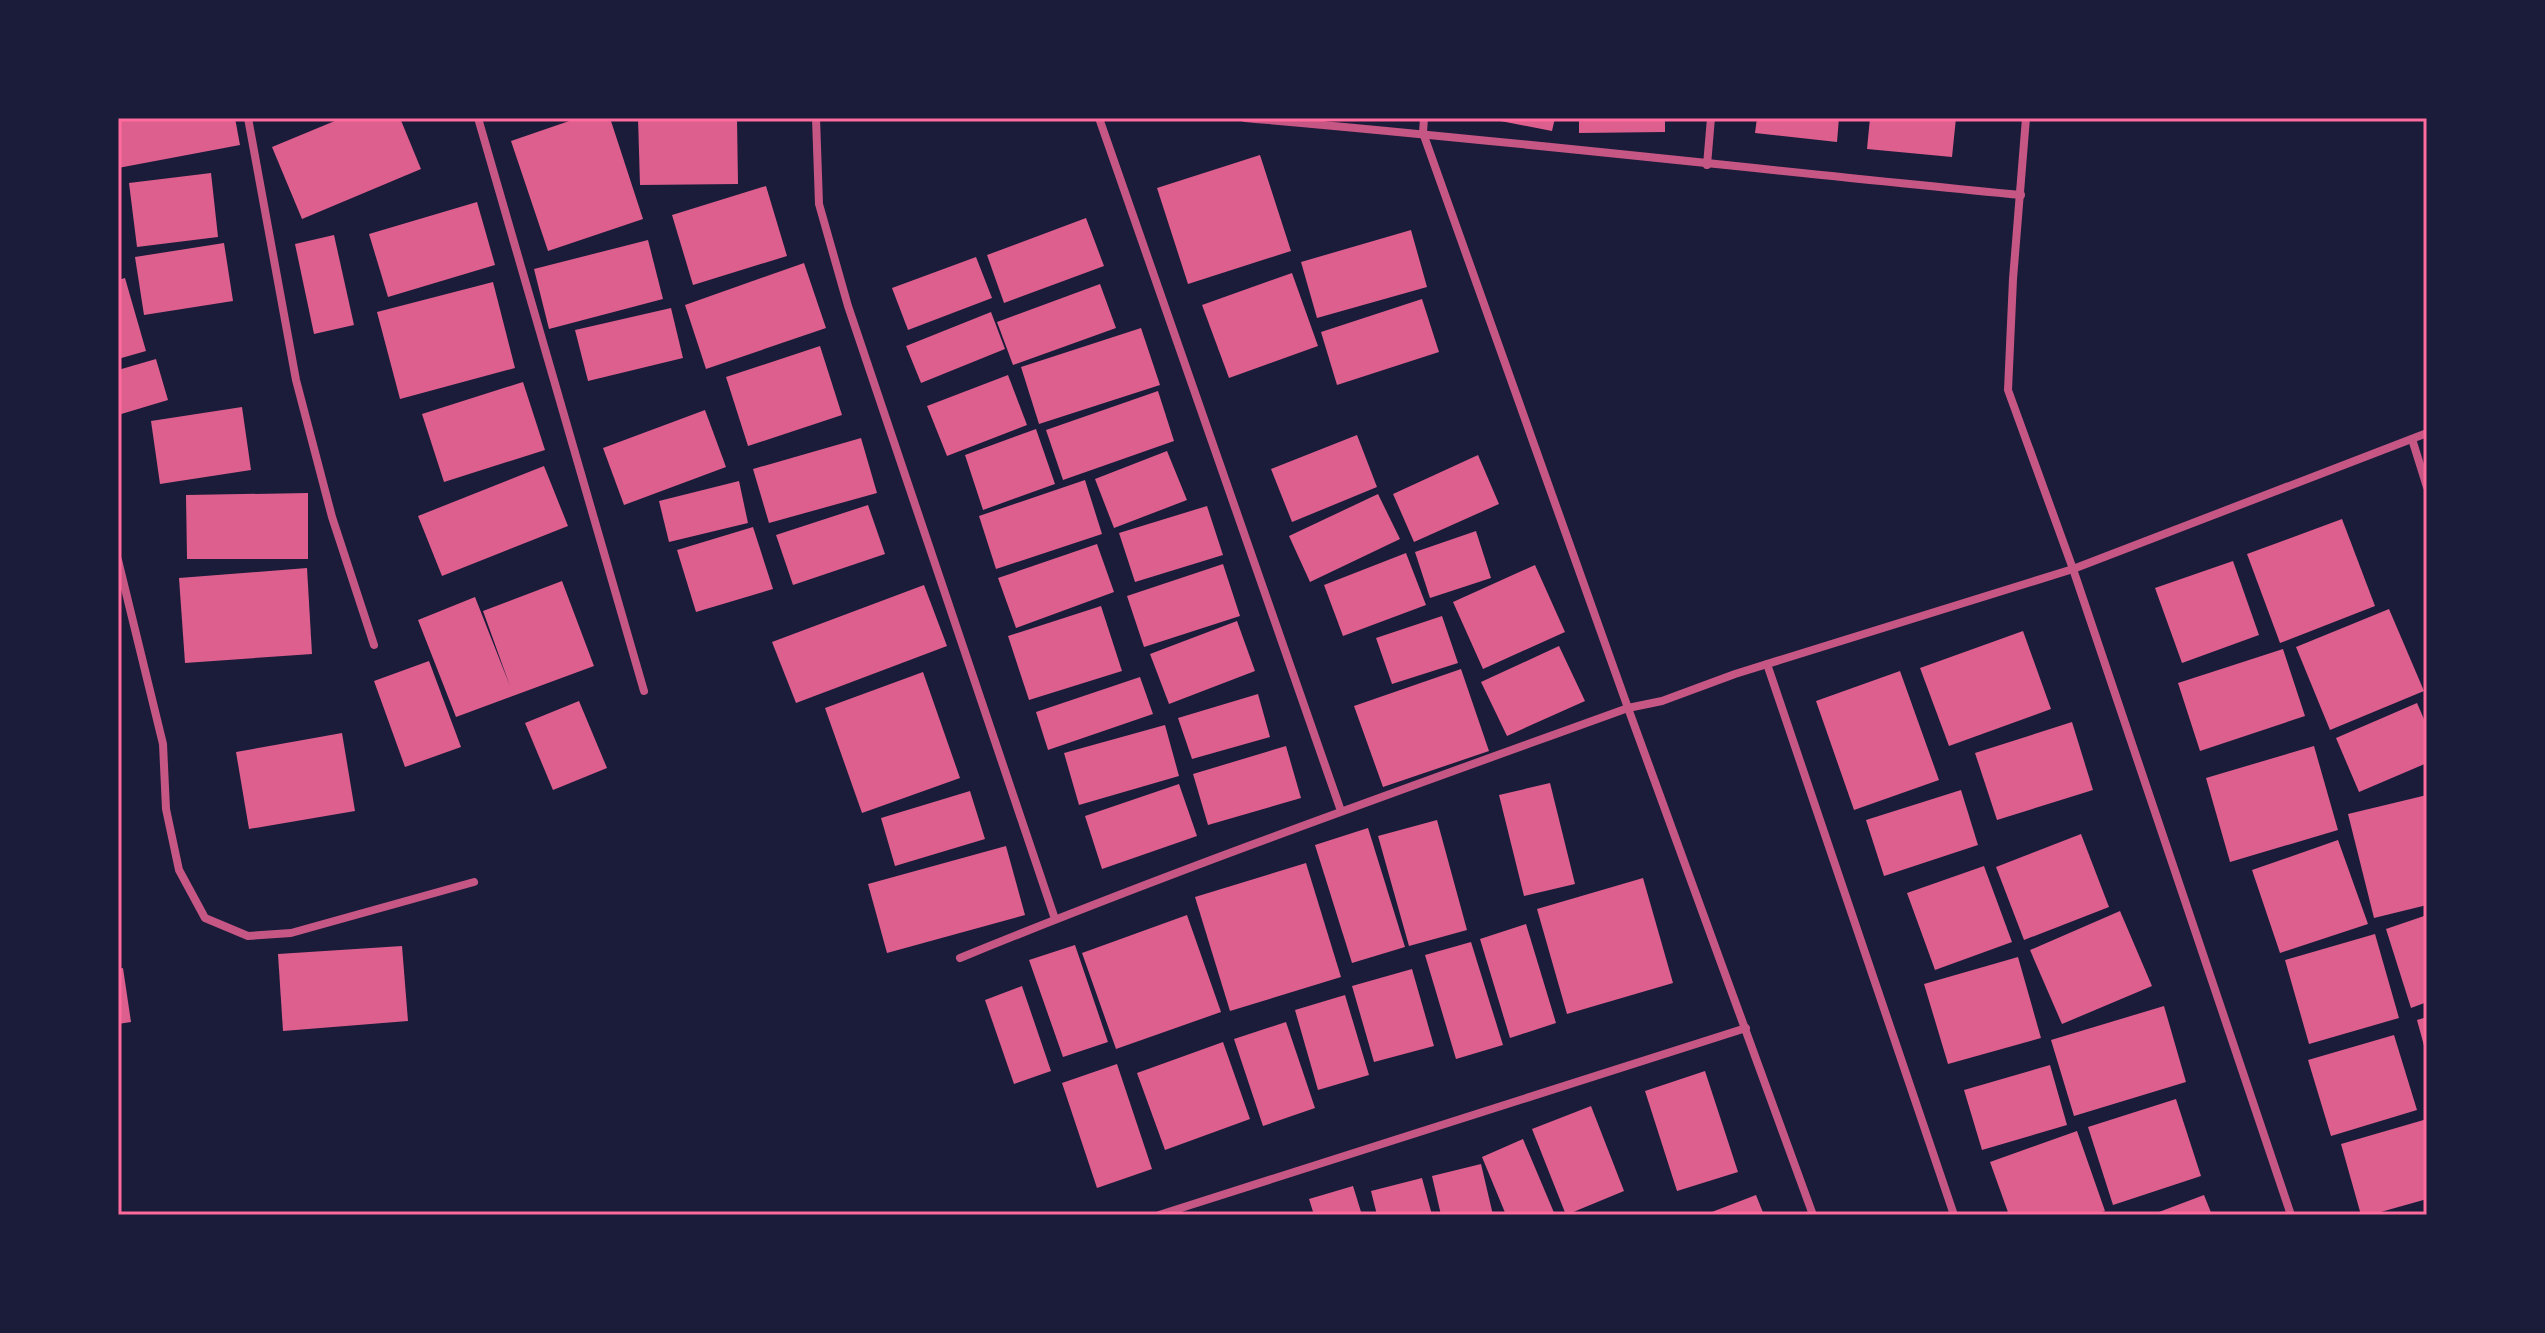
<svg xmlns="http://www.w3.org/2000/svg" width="2545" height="1333" viewBox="0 0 2545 1333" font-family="'Exo 2',sans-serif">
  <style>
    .building { fill: #dd5f8e }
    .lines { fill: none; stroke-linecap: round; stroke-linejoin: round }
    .minor { stroke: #c65784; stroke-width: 8 }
    .neatline { fill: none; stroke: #ff6b9d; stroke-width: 3 }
  </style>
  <rect width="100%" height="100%" fill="#1b1b3a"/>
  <g class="building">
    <path d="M 118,118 L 235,118 L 240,145 L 118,168 Z"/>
    <path d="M 342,118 L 400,118 L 421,169 L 302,219 L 272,147 Z"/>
    <path d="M 578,118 L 610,118 L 643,219 L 548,251 L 511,141 Z"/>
    <path d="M 638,118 L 737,118 L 738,184 L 640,185 Z"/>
    <path d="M 1485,118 L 1555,118 L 1552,131 Z"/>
    <path d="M 1579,118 L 1665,118 L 1665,132 L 1579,133 Z"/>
    <path d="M 1757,118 L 1839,118 L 1837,142 L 1755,133 Z"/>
    <path d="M 1870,118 L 1956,118 L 1952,157 L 1867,149 Z"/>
    <path d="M 1260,155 L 1291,251 L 1188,284 L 1157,188 Z"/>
    <path d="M 211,173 L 218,237 L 137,247 L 129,183 Z"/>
    <path d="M 766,186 L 787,256 L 693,285 L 672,215 Z"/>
    <path d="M 477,202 L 495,265 L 388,297 L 369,234 Z"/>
    <path d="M 1086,218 L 1104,266 L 1004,303 L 987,255 Z"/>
    <path d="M 1411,230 L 1427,287 L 1317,318 L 1301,262 Z"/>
    <path d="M 334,235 L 354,325 L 314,334 L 295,244 Z"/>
    <path d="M 648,240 L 663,299 L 549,329 L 534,269 Z"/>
    <path d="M 224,243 L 233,301 L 144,315 L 135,257 Z"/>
    <path d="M 976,257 L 992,298 L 908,330 L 892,288 Z"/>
    <path d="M 804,263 L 826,328 L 706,369 L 685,305 Z"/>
    <path d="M 1292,273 L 1318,346 L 1229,378 L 1202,305 Z"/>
    <path d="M 125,278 L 146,351 L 118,359 L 118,280 Z"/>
    <path d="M 493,282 L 515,368 L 400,399 L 377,312 Z"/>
    <path d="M 1100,284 L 1116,328 L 1013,365 L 997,322 Z"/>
    <path d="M 1422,299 L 1439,352 L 1337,385 L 1321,332 Z"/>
    <path d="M 671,308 L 683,358 L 588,381 L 575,330 Z"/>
    <path d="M 991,312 L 1005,349 L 921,383 L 906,346 Z"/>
    <path d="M 1141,328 L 1160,385 L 1039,424 L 1021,367 Z"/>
    <path d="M 820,346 L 842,415 L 748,446 L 726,377 Z"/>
    <path d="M 156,359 L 168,400 L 118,415 L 118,370 Z"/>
    <path d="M 1008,375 L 1027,425 L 947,456 L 927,406 Z"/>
    <path d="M 523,382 L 545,450 L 444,482 L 422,414 Z"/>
    <path d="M 1158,391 L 1174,441 L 1063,480 L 1046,430 Z"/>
    <path d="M 242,407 L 251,470 L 160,484 L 151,421 Z"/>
    <path d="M 705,410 L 726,467 L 624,505 L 603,448 Z"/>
    <path d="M 1036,429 L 1055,484 L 983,510 L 965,455 Z"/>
    <path d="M 1357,435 L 1377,487 L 1292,522 L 1271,469 Z"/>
    <path d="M 861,438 L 877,493 L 769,523 L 753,469 Z"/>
    <path d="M 1167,451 L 1187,500 L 1114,528 L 1095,479 Z"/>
    <path d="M 1478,455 L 1499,504 L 1414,542 L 1393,494 Z"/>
    <path d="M 544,466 L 568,526 L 442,576 L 418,516 Z"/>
    <path d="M 1085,480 L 1102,534 L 996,569 L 979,516 Z"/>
    <path d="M 739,481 L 748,523 L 669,542 L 659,501 Z"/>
    <path d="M 308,493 L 308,559 L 187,559 L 186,495 Z"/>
    <path d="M 1378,494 L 1400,539 L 1310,582 L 1289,536 Z"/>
    <path d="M 868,505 L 885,554 L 793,585 L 776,535 Z"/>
    <path d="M 1207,506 L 1223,555 L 1135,582 L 1119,533 Z"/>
    <path d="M 2342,519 L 2375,606 L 2280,643 L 2247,554 Z"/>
    <path d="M 753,527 L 773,589 L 696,612 L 677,550 Z"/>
    <path d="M 1476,531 L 1491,578 L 1430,598 L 1415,552 Z"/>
    <path d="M 1097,544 L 1114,592 L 1016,628 L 998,578 Z"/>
    <path d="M 1406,553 L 1426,605 L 1343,636 L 1324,585 Z"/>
    <path d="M 2233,561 L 2259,635 L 2182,663 L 2155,588 Z"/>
    <path d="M 1223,564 L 1240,616 L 1144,647 L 1127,596 Z"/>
    <path d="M 1535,565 L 1565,632 L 1483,669 L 1453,602 Z"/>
    <path d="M 307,568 L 312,654 L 185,663 L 179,578 Z"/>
    <path d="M 562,581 L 594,666 L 456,717 L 418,620 L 475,597 L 510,686 L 483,611 Z"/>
    <path d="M 924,585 L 947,646 L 796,703 L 772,642 Z"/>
    <path d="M 1101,606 L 1122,671 L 1029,700 L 1008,636 Z"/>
    <path d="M 2389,609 L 2424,691 L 2330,730 L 2296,647 Z"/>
    <path d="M 1442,616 L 1458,663 L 1392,684 L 1376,638 Z"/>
    <path d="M 1237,621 L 1255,671 L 1169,704 L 1150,654 Z"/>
    <path d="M 2023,631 L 2051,709 L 1949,746 L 1920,668 Z"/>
    <path d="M 1559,646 L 1585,701 L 1507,736 L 1481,682 Z"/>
    <path d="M 2283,649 L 2305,716 L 2200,751 L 2178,683 Z"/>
    <path d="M 429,661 L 461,747 L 405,767 L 374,681 Z"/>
    <path d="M 1461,669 L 1489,751 L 1383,787 L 1354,706 Z"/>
    <path d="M 1900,671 L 1939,780 L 1854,810 L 1816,701 Z"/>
    <path d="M 923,672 L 960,778 L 862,813 L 825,708 Z"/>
    <path d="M 1140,677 L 1153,714 L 1048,750 L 1036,712 Z"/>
    <path d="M 1258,694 L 1270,737 L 1192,759 L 1178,718 Z"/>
    <path d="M 579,701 L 607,768 L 553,790 L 525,723 Z"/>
    <path d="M 2417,703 L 2427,726 L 2427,763 L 2359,792 L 2336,738 Z"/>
    <path d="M 2072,722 L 2093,790 L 1997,820 L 1975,753 Z"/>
    <path d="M 1165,725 L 1179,776 L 1079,805 L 1064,753 Z"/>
    <path d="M 342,733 L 355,811 L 249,829 L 236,752 Z"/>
    <path d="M 1286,746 L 1301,798 L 1208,825 L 1193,774 Z"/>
    <path d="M 2314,746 L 2338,830 L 2230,862 L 2206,778 Z"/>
    <path d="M 1550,783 L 1575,884 L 1524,896 L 1499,795 Z"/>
    <path d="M 1179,784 L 1197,836 L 1102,869 L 1085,816 Z"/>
    <path d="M 1961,790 L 1978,845 L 1884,876 L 1866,820 Z"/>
    <path d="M 970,791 L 985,839 L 895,866 L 881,818 Z"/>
    <path d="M 2427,795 L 2427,905 L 2374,918 L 2348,814 Z"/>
    <path d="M 1437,820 L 1467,930 L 1409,946 L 1378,836 Z"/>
    <path d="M 1368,828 L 1405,947 L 1352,963 L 1315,845 Z"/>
    <path d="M 2081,834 L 2109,907 L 2024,940 L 1996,867 Z"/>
    <path d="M 2338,840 L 2368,924 L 2280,953 L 2252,870 Z"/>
    <path d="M 1006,846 L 1025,915 L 887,953 L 868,884 Z"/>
    <path d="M 1306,863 L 1341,977 L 1230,1011 L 1195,897 Z"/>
    <path d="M 1984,866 L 2012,942 L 1935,970 L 1907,893 Z"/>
    <path d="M 1643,878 L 1673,983 L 1567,1014 L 1537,909 Z"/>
    <path d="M 2120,911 L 2152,986 L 2062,1024 L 2030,950 Z"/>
    <path d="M 1187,915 L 1221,1012 L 1116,1049 L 1082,953 Z"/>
    <path d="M 2427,915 L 2427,1002 L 2411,1008 L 2386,929 Z"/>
    <path d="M 1526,924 L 1556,1023 L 1510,1038 L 1480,939 Z"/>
    <path d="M 2375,934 L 2399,1018 L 2309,1044 L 2285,960 Z"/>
    <path d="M 1471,942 L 1503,1045 L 1456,1059 L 1425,955 Z"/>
    <path d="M 1075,945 L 1108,1042 L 1063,1057 L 1029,960 Z"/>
    <path d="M 402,946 L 408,1021 L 283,1031 L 278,954 Z"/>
    <path d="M 2018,957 L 2041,1038 L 1948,1064 L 1924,984 Z"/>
    <path d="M 123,968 L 131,1022 L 118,1024 L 118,969 Z"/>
    <path d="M 1412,969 L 1434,1046 L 1374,1062 L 1352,986 Z"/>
    <path d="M 1022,986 L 1051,1071 L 1014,1084 L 985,1000 Z"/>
    <path d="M 1345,995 L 1369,1075 L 1318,1090 L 1295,1010 Z"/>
    <path d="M 2164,1006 L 2186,1082 L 2074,1116 L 2051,1040 Z"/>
    <path d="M 2427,1017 L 2427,1053 L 2426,1053 L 2417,1020 Z"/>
    <path d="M 1286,1022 L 1315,1108 L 1263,1126 L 1234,1039 Z"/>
    <path d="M 2394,1035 L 2417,1110 L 2331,1136 L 2308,1060 Z"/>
    <path d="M 1223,1042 L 1250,1119 L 1165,1150 L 1137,1073 Z"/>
    <path d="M 1117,1064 L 1152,1169 L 1097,1188 L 1062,1083 Z"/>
    <path d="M 2050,1065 L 2067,1125 L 1982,1150 L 1964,1090 Z"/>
    <path d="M 1705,1071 L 1738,1172 L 1677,1191 L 1645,1091 Z"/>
    <path d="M 2176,1099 L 2201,1176 L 2113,1205 L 2088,1127 Z"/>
    <path d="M 1591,1106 L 1624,1191 L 1566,1215 L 1532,1129 Z"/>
    <path d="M 2427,1119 L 2427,1199 L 2370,1215 L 2361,1215 L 2341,1144 Z"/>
    <path d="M 2077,1131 L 2105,1211 L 2094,1215 L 2009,1215 L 1990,1162 Z"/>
    <path d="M 1523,1139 L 1555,1215 L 1506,1215 L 1482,1157 Z"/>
    <path d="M 1481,1164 L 1493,1215 L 1441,1215 L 1432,1176 Z"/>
    <path d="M 1422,1178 L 1432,1215 L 1377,1215 L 1371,1191 Z"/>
    <path d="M 1353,1186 L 1362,1215 L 1314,1215 L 1309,1199 Z"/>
    <path d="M 1756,1195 L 1764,1215 L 1704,1215 Z"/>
    <path d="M 2204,1195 L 2212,1215 L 2151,1215 Z"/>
  </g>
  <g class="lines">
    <g class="minor">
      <path d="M 248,118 L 296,380 L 332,517 L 374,645"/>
      <path d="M 478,118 L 644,691"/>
      <path d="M 816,118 L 819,204 L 848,306 L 1055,919"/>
      <path d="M 1099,118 L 1341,811"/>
      <path d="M 1245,118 C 1504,140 1762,170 2021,195"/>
      <path d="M 1424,118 L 1423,133 L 1628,708 L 1813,1215"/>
      <path d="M 2026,118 L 2013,279 L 2008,390 L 2073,569 L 2291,1215"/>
      <path d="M 1707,165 L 1711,118"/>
      <path d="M 2412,439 L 2427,487"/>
      <path d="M 118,560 L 163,744 L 166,809 L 179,870 L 205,918 L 248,936 L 291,933 L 474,882"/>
      <path d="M 1767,664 L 1954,1215"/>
      <path d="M 960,958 C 1180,868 1404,789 1628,708 L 1662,701 L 1735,674 L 2073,569 L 2427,433"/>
      <path d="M 1159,1215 L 1746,1028"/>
    </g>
  </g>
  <rect width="2545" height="1333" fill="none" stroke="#1b1b3a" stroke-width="240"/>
  <rect x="120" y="120" width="2305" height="1093" class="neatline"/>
</svg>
